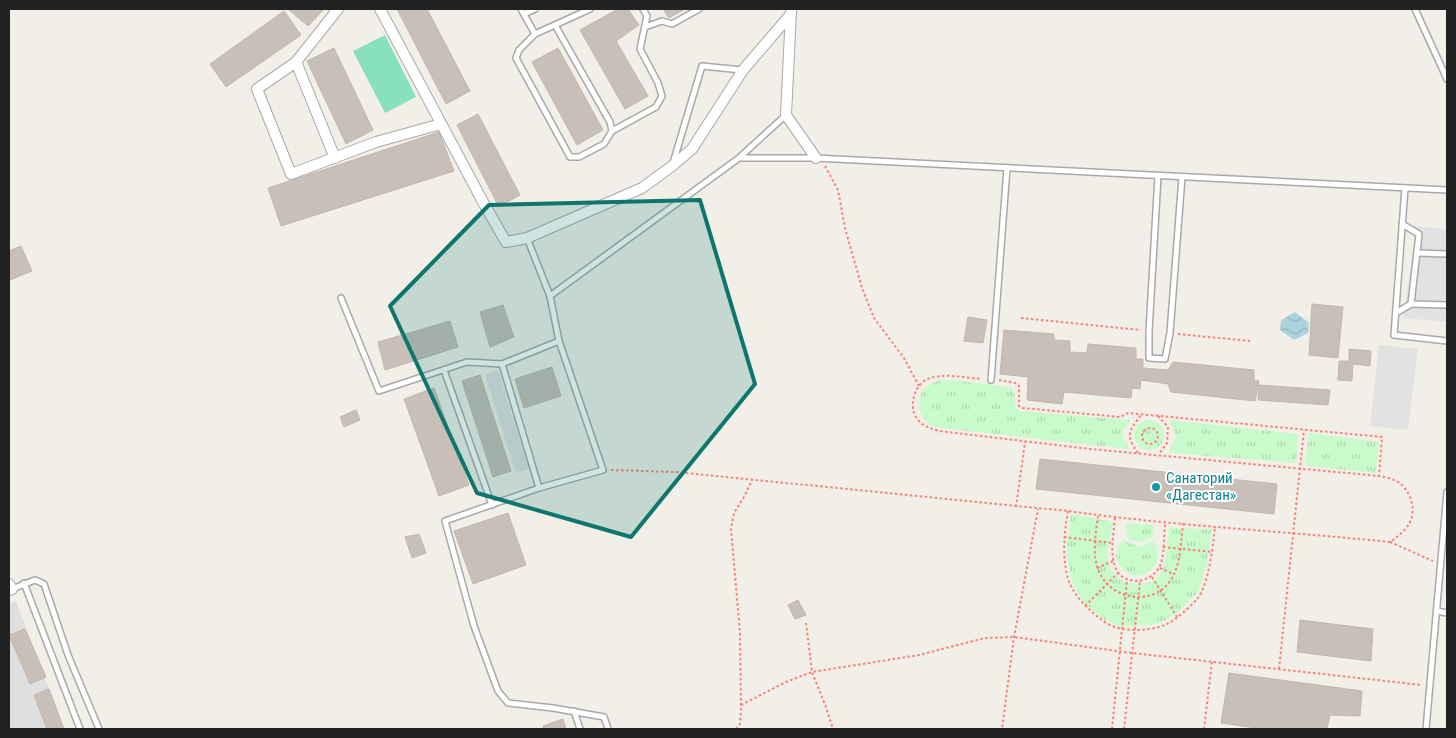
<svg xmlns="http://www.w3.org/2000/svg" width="1456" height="738" viewBox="0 0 1456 738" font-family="'Roboto Condensed',sans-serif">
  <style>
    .residential { fill: #e0dfdf }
    .park { fill: url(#park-tufts) }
    .pitch { fill: #88e0be }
    .parking { fill: #e2e2e2 }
    .water { fill: url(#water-waves) }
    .building { fill: #c7bfb8; stroke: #c4b6ab }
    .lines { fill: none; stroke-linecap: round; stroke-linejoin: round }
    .lane-casing { stroke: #a9a9a9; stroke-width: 8 }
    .street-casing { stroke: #a9a9a9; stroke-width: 12 }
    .path { stroke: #fa8072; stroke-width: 2; stroke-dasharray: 2.5 2.5; stroke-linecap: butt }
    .lane { stroke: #fff; stroke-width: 5 }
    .street { stroke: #fff; stroke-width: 10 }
    .marked { fill: #0f766e; fill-opacity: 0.2; stroke: #0f766e; stroke-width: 4; stroke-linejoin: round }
    .culture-dot { fill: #0f9aa8; stroke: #fff; stroke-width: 2 }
    .labels { text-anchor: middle; stroke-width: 4; stroke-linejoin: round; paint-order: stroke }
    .culture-label { font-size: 15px; fill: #0d838f; stroke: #fff; text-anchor: start }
  </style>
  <defs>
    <pattern id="park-tufts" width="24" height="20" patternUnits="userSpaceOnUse" patternTransform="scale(1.25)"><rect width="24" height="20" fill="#c8facc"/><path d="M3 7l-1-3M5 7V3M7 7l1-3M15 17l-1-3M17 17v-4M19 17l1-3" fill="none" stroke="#acd6af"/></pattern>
    <pattern id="water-waves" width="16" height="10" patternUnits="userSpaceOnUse" patternTransform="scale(1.25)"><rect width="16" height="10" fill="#aad3df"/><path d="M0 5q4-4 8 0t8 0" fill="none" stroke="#92b5bf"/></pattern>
  </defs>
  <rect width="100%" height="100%" fill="#f2efe9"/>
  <path class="residential" d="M 16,601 L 64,729 L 9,729 L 9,604 Z"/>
  <g class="park">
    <path d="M 951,380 L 1011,387 L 1015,396 L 1015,407 L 1020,411 L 1129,420 L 1129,424 L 1124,429 L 1122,435 L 1128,445 L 1128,449 L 933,427 C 918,415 917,409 922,390 L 937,381 Z"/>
    <circle cx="1149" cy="435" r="15"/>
    <path d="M 1170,420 L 1298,434 L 1296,463 L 1169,453 C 1170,447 1175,443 1175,437 C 1175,430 1170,426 1170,420 Z"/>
    <path d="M 1309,433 L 1379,442 L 1376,473 L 1305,466 Z"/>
    <path d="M 1071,514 L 1113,522 C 1111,533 1105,555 1109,565 C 1116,583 1143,591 1158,577 C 1166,568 1167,540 1169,528 L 1212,529 L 1207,564 L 1198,592 L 1177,613 L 1158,624 L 1121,627 L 1104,620 L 1082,601 L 1071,580 L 1066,552 Z"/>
    <path d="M 1125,523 L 1154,525 L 1153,536 C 1138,546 1125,544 1125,523 Z"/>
    <path d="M 1124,539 L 1129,543 L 1142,547 L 1152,540 C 1172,565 1136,591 1119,564 C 1113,554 1118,546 1124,539 Z"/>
  </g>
  <path class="pitch" d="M 385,35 L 416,97 L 385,113 L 353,51 Z"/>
  <g class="parking">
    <path d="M 1417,226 L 1447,230 L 1447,322 L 1403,318 Z"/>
    <path d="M 1379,345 L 1418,349 L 1408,430 L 1370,426 Z"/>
    <path d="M 498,370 L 529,469 L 516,473 L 485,376 Z"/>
  </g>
  <path class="water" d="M 1295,312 L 1309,323 L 1308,333 L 1294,340 L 1280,330 L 1281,320 Z"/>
  <g class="building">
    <path d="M 288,9 L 324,9 L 308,26 Z"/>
    <path d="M 397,9 L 427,9 L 470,91 L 446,104 Z"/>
    <path d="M 618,9 L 628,9 L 639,25 L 616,41 L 648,96 L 625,109 L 580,30 Z"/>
    <path d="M 663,9 L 685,9 L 669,18 Z"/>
    <path d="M 284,11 L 301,35 L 226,87 L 210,64 Z"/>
    <path d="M 334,48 L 373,130 L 346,144 L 307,61 Z"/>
    <path d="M 558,48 L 603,130 L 577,145 L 532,62 Z"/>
    <path d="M 478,114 L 520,195 L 499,207 L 457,125 Z"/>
    <path d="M 439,132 L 454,171 L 281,226 L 268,188 Z"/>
    <path d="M 21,246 L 32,271 L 10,280 L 9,251 Z"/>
    <path d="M 1312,304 L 1343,307 L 1338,358 L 1309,355 Z"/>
    <path d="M 503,305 L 514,337 L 490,347 L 480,312 Z"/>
    <path d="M 968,317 L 987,320 L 983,343 L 964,341 Z"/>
    <path d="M 450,321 L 458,347 L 385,370 L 378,342 Z"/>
    <path d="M 1004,330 L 1054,334 L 1054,340 L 1070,341 L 1070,352 L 1087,353 L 1088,344 L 1136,348 L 1136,359 L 1143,359 L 1143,368 L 1168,370 L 1173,362 L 1254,370 L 1254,380 L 1259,381 L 1255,401 L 1171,392 L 1168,384 L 1141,380 L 1140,389 L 1132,388 L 1131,398 L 1064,392 L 1062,404 L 1027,400 L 1028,377 L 1000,374 Z"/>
    <path d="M 1349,349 L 1371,351 L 1370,366 L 1353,364 L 1352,381 L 1338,380 L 1339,361 L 1349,361 Z"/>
    <path d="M 552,367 L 561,396 L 524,408 L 515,379 Z"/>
    <path d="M 480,375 L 511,471 L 493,477 L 462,381 Z"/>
    <path d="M 1259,385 L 1330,390 L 1328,405 L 1258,400 Z"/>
    <path d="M 434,388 L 469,485 L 439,496 L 404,399 Z"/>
    <path d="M 356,410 L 360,420 L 344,427 L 340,417 Z"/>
    <path d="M 1040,459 L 1277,484 L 1274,514 L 1036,489 Z"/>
    <path d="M 508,513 L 526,565 L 473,584 L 454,531 Z"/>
    <path d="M 419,534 L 426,553 L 412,558 L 405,537 Z"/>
    <path d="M 798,600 L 806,615 L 795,619 L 788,605 Z"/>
    <path d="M 1300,620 L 1373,629 L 1371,661 L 1297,652 Z"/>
    <path d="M 25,629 L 46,677 L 30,684 L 9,635 Z"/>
    <path d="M 1229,673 L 1362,691 L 1360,716 L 1330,715 L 1327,729 L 1263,729 L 1221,723 Z"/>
    <path d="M 49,689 L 64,729 L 47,729 L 34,695 Z"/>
    <path d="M 563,719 L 566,729 L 544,729 L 543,726 Z"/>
  </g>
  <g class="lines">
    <g class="lane-casing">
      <g id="lane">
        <path d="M 521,9 L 535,34 L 590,9"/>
        <path d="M 1415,9 L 1447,79"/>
        <path d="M 524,14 L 535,9"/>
        <path d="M 645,27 L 662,21 L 672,24 L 699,9"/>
        <path d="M 535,34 L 519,50 L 516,58 L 570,157 L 579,157 L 604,144 L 612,131 L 610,122 L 555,25"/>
        <path d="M 612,131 L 656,107 L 662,96 L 658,83 L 640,49 L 647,16 L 643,9"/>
        <path d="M 740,157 L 786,115"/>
        <path d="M 673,163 L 702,66 L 742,70"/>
        <path d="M 1158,176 L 1149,331 L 1149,358 L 1165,359 L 1170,333 L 1182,177"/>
        <path d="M 1405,188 L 1394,335 L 1447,341"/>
        <path d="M 527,238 L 550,296"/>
        <path d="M 1417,253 L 1447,254"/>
        <path d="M 341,298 L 379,391 L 467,362 L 502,364 L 559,341"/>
        <path d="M 1411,304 L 1447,305"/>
        <path d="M 1396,313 L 1411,304 L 1419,234 L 1402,224"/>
        <path d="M 502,364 L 539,488"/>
        <path d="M 444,370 L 492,505"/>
        <path d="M 991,380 L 1007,168"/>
        <path d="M 24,583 L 80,729"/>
        <path d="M 12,589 L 35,580 L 44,584 L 68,655 L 99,729"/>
        <path d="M 1437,611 L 1447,613"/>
        <path d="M 574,711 L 580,729"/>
        <path d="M 608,729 L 604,717 L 553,708 L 508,703 L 498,691 L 474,626 L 445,521 L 539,488 L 603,470 L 559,341 L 550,296 L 739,158 L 816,158 L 1447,190"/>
        <path d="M 1426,729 L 1447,492"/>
      </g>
    </g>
    <g class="street-casing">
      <g id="street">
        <path d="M 338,9 L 296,62 L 257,89 L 291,174 L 376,142 L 441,124"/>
        <path d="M 380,9 L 483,202 L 506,242 L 527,238 L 642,188 L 672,166 L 692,149 L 743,70 L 791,14"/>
        <path d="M 791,11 L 786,115 L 816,158"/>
        <path d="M 296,62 L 335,158"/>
        <path d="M 9,584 L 12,589 L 9,590"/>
      </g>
    </g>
    <g class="path">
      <path d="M 825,166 L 838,190 L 845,228 L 862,288 L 874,318 L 904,358 L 919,386"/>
      <path d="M 1021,318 L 1141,330"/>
      <path d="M 1178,334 L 1250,341"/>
      <path d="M 999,380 L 1015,383 L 1019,386 L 1019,406 L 1023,408 L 1120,417 L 1128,413 L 1382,437 L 1379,476"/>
      <path d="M 1158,416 L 1168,427 L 1167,443 L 1159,454"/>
      <circle cx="1150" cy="436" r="8"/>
      <path d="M 1138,453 C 1125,435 1129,431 1141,415"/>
      <path d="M 611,470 L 676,472 L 1068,511 C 1175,526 1282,531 1390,542 C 1407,530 1418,519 1410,497 C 1407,490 1402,483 1394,480 C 1390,478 1384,477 1379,476 L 1090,449 L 939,431 C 930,428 921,426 916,417 C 908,404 916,382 930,378 C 946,373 966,378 982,379"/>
      <path d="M 1016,507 L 1025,442"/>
      <path d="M 1068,511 C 1064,535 1062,556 1068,579 C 1072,591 1081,602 1090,610 C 1095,615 1101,620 1108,624 C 1124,633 1151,631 1167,624 C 1177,619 1190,607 1197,599 C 1209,585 1213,545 1215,526"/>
      <path d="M 1098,516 C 1096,531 1092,555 1098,569 C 1110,602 1157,608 1173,576 C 1181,561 1181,540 1183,523"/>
      <path d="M 1115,518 C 1113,540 1104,580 1137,581 C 1145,581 1155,575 1159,568 C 1165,557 1164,534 1165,522"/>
      <path d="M 1064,537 L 1113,543"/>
      <path d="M 1390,542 L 1433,561"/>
      <path d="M 1163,547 L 1212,552"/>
      <path d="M 1097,568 L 1113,561"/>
      <path d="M 1160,568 L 1173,574"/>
      <path d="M 1152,577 L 1177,617"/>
      <path d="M 1085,606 L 1118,573"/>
      <path d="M 806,623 L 812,672 L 826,707 L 833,729"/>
      <path d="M 1279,669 L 1304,430"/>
      <path d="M 741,705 L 786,682 L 812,672 L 919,655 L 985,638 L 1014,637 L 1132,653 L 1422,685"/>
      <path d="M 736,729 L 740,724 L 741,709 L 740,633 L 731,529 L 734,513 L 744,497 L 752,480"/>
      <path d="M 999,729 L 1002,729 L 1014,637 L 1038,509"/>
      <path d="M 1112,729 L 1127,580"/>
      <path d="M 1124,729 L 1140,581"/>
      <path d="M 1204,729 L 1212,661"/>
    </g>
    <use href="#lane" class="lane"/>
    <use href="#street" class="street"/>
  </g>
  <path class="marked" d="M 700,200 L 755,384 L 631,537 L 477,493 L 390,306 L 489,205 Z"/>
  <circle class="culture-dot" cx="1156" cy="487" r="5"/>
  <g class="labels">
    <g class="culture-label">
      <text x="1166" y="483">Санаторий<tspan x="1166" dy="17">«Дагестан»</tspan></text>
    </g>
  </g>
  <rect width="1456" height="738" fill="none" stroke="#222222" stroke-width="20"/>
</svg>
